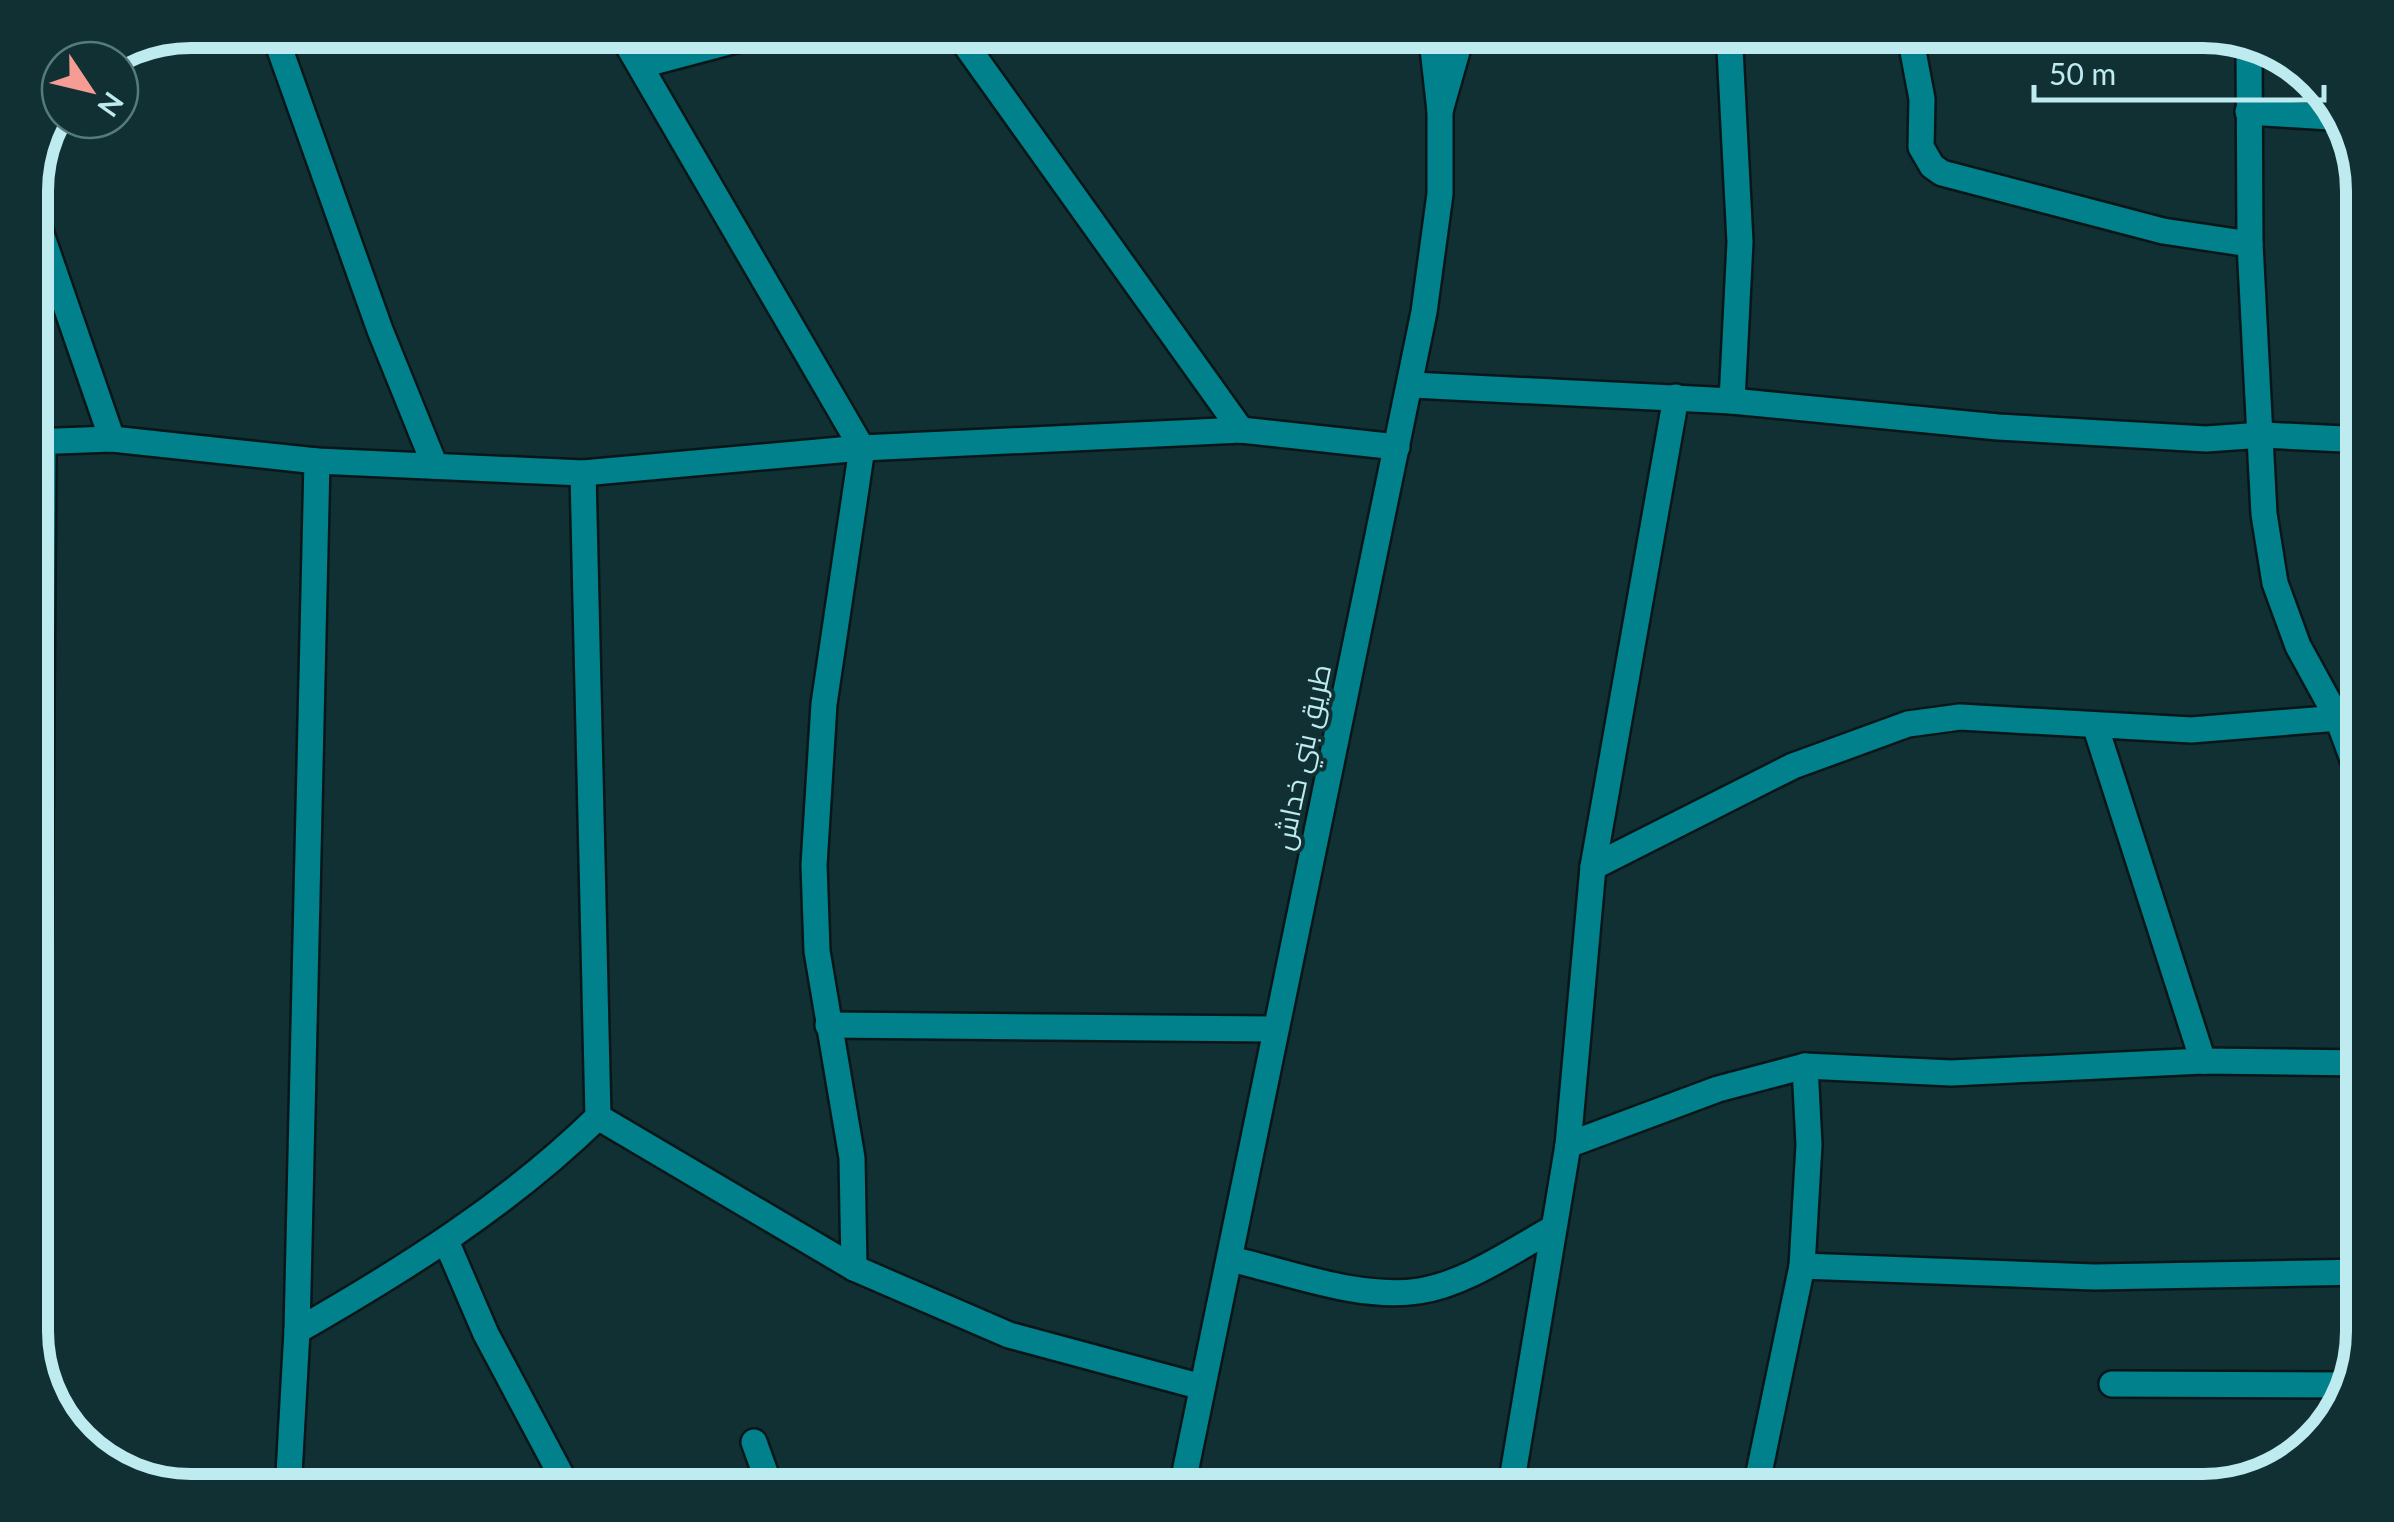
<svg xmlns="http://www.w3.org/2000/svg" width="2394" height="1522" viewBox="0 0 2394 1522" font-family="Lato,Cairo,sans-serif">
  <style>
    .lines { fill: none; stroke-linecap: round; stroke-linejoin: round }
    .street-casing { stroke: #091618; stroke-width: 30 }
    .secondary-casing { stroke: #091618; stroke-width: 30 }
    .street { stroke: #00818c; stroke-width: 25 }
    .secondary { stroke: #00818c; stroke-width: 25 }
    .labels { text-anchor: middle; stroke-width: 8; stroke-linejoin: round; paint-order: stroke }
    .street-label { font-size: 28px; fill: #bdebf0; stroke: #103034 }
    .rim { fill: none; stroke: #bdebf0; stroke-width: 12 }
  </style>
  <rect width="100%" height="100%" fill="#103034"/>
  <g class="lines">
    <g class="street-casing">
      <g id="street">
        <path d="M 273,30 L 380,330 L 435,466"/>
        <path d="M 619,30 L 862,448 L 824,704 L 814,865 L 817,951 L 852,1158 L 854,1268"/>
        <path d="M 955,30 L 1241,430"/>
        <path d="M 1729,30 L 1740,242 L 1732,401"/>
        <path d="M 1909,30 L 1922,99 L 1921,147 L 1932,166 L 1942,173 L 2163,231 L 2250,244"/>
        <path d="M 2249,44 L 2250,244 L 2264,514 L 2275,583 L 2298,646 L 2338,719 L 2364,789"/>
        <path d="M 642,65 L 774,30"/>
        <path d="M 1440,111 L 1463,30"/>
        <path d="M 2248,112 L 2345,118"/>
        <path d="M 30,202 L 112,439"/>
        <path d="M 1412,385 L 1732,401 L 1998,427 L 2206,439 L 2263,435 L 2364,440"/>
        <path d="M 30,442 L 112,439 L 317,461 L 583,473 L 862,448 L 1241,430 L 1397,447"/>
        <path d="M 2095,725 L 2203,1061"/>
        <path d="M 1593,867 L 1793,766 L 1908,724 L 1960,717 L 2191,730 L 2364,716"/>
        <path d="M 828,1025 L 1275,1029"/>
        <path d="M 598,1117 L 854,1268 L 1009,1335 L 1202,1387"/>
        <path d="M 1568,1145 L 1718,1089 L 1805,1066 L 1951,1073 L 2203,1061 L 2364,1063"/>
        <path d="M 446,1241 L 486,1334 L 561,1475 L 559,1492"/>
        <path d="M 1230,1259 C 1289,1272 1358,1300 1419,1291 C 1465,1284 1512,1251 1552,1229"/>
        <path d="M 1802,1266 L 2095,1277 L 2364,1272"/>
        <path d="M 297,1331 C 405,1269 509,1204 598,1117 L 583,473"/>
        <path d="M 36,1360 L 43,442"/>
        <path d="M 2112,1384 L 2348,1385"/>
        <path d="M 754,1442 L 772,1492"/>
        <path d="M 288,1492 L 297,1331 L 317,461"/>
        <path d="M 1510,1492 L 1568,1145 L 1593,867 L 1676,397"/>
        <path d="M 1755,1492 L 1802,1266 L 1809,1145 L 1805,1066"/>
      </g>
    </g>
    <g class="secondary-casing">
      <path id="secondary" d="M 1181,1492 L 1424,312 L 1440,194 L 1440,111 L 1431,30"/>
    </g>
    <use href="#street" class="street"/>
    <use href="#secondary" class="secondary"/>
  </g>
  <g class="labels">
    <g class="street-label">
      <text transform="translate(1302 757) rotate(-78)" y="10">طريق بني خداش</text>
    </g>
  </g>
  <path d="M0 0H2394V1522H0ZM191 48H2203A143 143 0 0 1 2346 191V1331A143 143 0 0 1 2203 1474H191A143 143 0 0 1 48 1331V191A143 143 0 0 1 191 48Z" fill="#103034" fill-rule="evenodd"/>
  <path class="rim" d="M191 48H2203A143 143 0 0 1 2346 191V1331A143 143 0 0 1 2203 1474H191A143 143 0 0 1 48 1331V191A143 143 0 0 1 191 48Z"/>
  <g transform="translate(90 90) rotate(125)"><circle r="48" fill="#103034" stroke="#557b7f" stroke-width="2.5"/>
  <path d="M0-8L18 38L0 25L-18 38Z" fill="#f59c94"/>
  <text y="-15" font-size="28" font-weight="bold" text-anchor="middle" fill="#bdebf0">N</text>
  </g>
  <path d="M2034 85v15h290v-15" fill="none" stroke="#bdebf0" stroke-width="5"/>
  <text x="2049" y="85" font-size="30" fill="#bdebf0" stroke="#103034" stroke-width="8" paint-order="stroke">50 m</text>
</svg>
